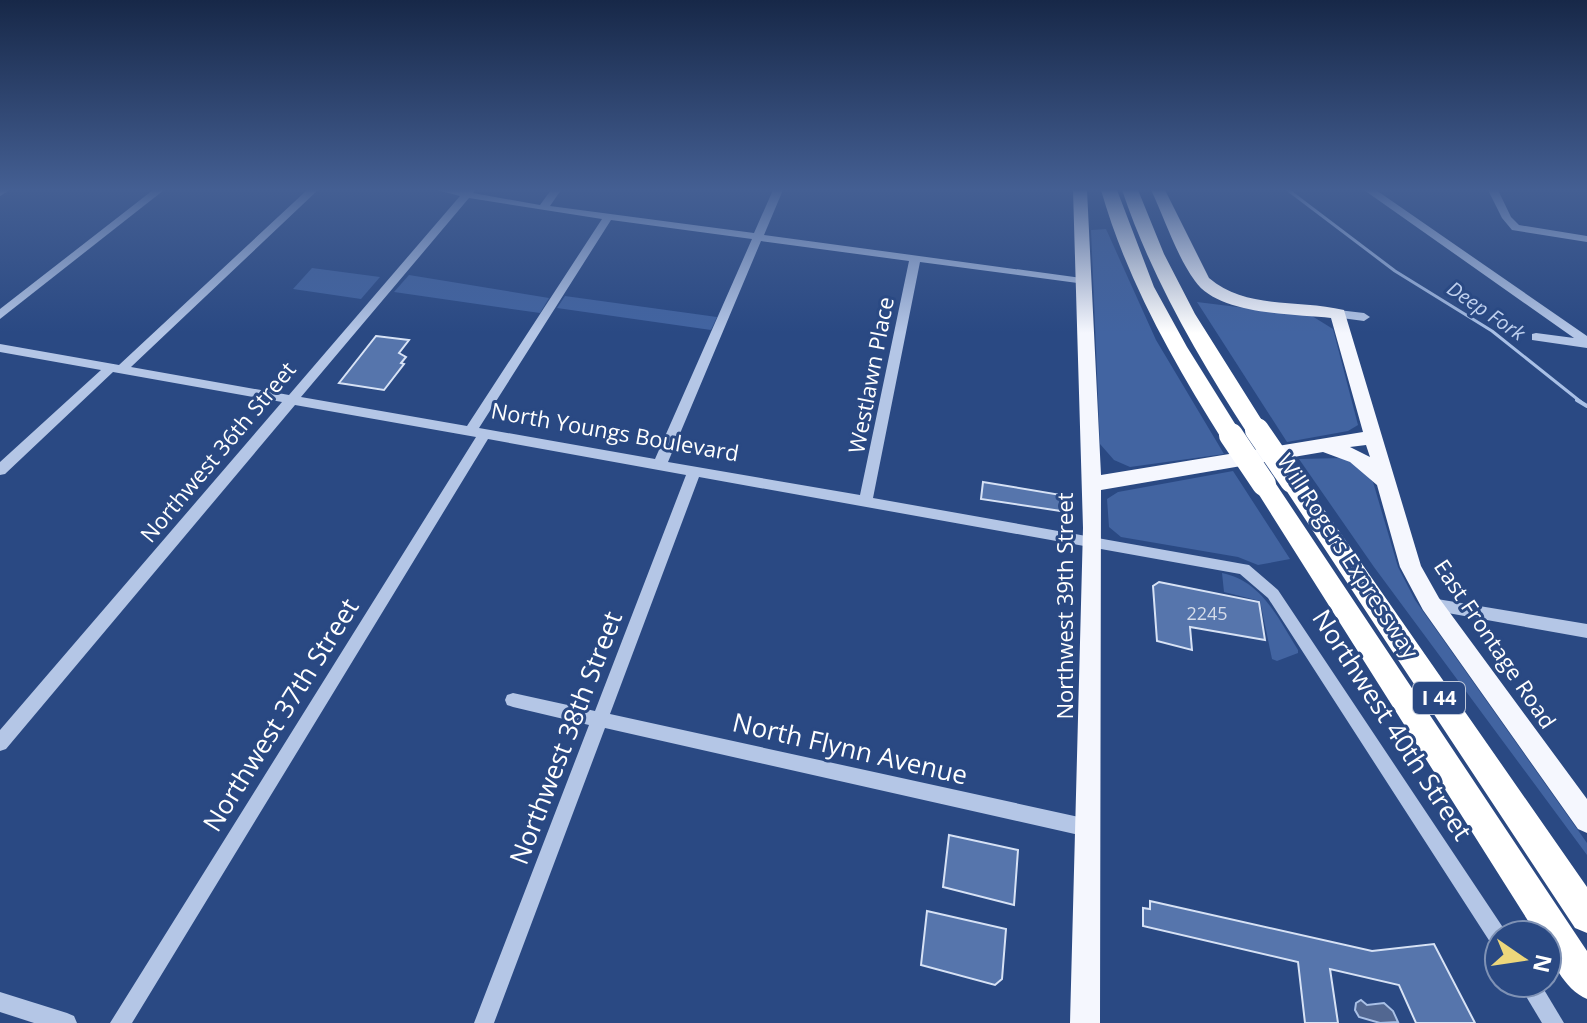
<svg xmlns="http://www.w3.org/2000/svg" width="1587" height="1023" viewBox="0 0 1587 1023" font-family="'Open Sans',sans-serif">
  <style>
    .green { fill: #4264a1 }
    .water { fill: #526791; stroke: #a9c0e6; stroke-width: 2 }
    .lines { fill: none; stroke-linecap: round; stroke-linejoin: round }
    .stream-far1 { stroke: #a9c0e6; stroke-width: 3 }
    .stream { stroke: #a9c0e6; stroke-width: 4 }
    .building { fill: #5675ac; stroke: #d7e2f5; stroke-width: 2 }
    .minor { fill: #b4c6e6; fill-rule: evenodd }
    .major { fill: #f5f7fe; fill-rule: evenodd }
    .highway { fill: #fff; fill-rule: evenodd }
    .highway-bridge { stroke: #fff; stroke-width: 24 }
    .labels { text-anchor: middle; stroke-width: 6; stroke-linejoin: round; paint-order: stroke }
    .number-label { font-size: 18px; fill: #d5dcea }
    .far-water-label { font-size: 20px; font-style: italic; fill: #bfd0ee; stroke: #2a4983 }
    .shield { fill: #2a4983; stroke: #bfc8da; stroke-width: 2 }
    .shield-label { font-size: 20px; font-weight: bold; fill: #fff }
    .street-label { font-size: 22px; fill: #fff; stroke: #2a4983 }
    .near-street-label { font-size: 26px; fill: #fff; stroke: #2a4983 }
  </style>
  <rect width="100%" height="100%" fill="#2a4983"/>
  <g class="green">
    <path d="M 1106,229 L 1156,340 L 1224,454 L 1130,467 L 1114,460 L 1100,444 L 1091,230 Z"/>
    <path d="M 312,268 L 380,277 L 361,299 L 293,289 Z"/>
    <path d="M 409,275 L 549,298 L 540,313 L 394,292 Z"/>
    <path d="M 565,296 L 717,317 L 711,330 L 557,308 Z"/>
    <path d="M 1197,302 L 1312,316 L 1333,329 L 1358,425 L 1348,431 L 1287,442 Z"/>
    <path d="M 1343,458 L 1359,467 L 1373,482 L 1398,567 L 1415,600 L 1587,843 L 1587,855 L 1374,567 L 1299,459 Z"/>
    <path d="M 1233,471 L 1290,559 L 1258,565 L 1238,557 L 1121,537 L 1109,527 L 1107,499 L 1118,492 Z"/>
    <path d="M 1222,573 C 1262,581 1278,618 1298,650 L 1298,653 L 1277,661 L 1272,659 L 1260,601 L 1224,592 Z"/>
  </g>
  <path class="water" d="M 1361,1000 L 1367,1005 L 1384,1003 L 1393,1011 L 1398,1022 L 1380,1023 L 1359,1017 L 1355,1010 L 1356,1003 Z"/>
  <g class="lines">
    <path class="stream-far1" d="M 1288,190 L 1395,271 L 1492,331 L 1581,402"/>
    <path class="stream" d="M 1577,400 L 1587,406"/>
  </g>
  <g class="building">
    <path d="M 376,336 L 409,340 L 399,353 L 406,357 L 401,363 L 404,364 L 384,390 L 339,383 Z"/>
    <path d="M 983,482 L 1061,495 L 1061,511 L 981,499 Z"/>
    <path d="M 1159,582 L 1259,602 L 1265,640 L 1190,627 L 1192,650 L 1157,641 L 1153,586 Z"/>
    <path d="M 949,835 L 1018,850 L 1014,905 L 943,887 Z"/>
    <path d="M 1150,901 L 1372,951 L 1434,944 L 1475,1023 L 1416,1023 L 1399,985 L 1330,969 L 1338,1023 L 1305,1023 L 1298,962 L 1143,926 L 1143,908 L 1150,909 Z"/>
    <path d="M 927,911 L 1006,929 L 1002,979 L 995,985 L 921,965 Z"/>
  </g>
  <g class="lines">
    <g class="minor">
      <path d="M 0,190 L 10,190 L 0,196 Z"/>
      <path d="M 153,190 L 164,190 L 0,319 L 0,309 Z"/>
      <path d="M 307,190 L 318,190 L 131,367 L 289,395 L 460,196 L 437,190 L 475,190 L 473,193 L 540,205 L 551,190 L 561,190 L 550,206 L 754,233 L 773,190 L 783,190 L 764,235 L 1089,279 L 1089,283 L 1085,284 L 920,262 L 873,498 L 1249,565 L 1278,590 L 1508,935 L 1499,935 L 1499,948 L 1492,945 L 1268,598 L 1240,574 L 699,477 L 610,714 L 1088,819 L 1094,822 L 1097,828 L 1094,834 L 1088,837 L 605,728 L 494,1023 L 474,1023 L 589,725 L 513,707 L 507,705 L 505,700 L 507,695 L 513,693 L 595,711 L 686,475 L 488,439 L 132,1023 L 110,1023 L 476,437 L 295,405 L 6,749 L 0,751 L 0,730 L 282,402 L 113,372 L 5,474 L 0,475 L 0,462 L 101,370 L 0,352 L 0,344 L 119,365 ZM 469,198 L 602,219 L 467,426 L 301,397 ZM 611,220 L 752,239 L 655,459 L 479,428 ZM 761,241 L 909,261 L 860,495 L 668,462 Z"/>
      <path d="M 1364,190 L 1376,190 L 1587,336 L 1587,348 L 1532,340 L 1532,334 L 1536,333 L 1574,338 Z"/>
      <path d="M 1488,190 L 1498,190 L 1511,217 L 1519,225 L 1587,236 L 1587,242 L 1512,230 L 1502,218 Z"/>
      <path d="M 1338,310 L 1364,313 L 1370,317 L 1364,321 L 1334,317 L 1334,311 Z"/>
      <path d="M 1431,598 L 1587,624 L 1587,638 L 1431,610 L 1426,608 L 1423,604 L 1426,600 Z"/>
      <path d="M 1518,983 L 1540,983 L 1564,1023 L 1542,1023 Z"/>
      <path d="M 0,992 L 67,1013 L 74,1016 L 77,1023 L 34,1023 L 0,1012 Z"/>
    </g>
    <path class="major" d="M 1073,190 L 1087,190 L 1101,475 L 1363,432 L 1331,318 C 1294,314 1218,315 1195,281 C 1176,255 1165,219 1151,190 L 1165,190 L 1209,278 C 1247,310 1298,299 1344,310 L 1421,566 L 1439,598 L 1587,799 L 1587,833 L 1578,829 L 1423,610 L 1400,567 L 1377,485 L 1350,462 L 1323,452 L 1101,490 L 1100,1023 L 1070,1023 L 1083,528 ZM 1366,445 L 1370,457 L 1350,447 Z"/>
    <g class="highway">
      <path d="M 1101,190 L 1117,190 L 1154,287 L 1187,347 L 1242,435 L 1239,441 L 1223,441 C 1173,361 1127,281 1101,190 Z"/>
      <path d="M 1122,190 L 1138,190 L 1164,254 L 1195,314 L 1268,430 L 1265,436 L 1249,436 C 1198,357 1152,279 1122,190 Z"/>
      <path d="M 1292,472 L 1300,475 L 1587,887 L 1587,933 L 1575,928 L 1284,487 L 1280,481 L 1284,475 Z"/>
      <path d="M 1264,475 L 1272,478 L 1587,951 L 1587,999 C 1565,990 1547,958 1547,935 L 1537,935 L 1256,490 L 1252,484 L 1256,478 Z"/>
    </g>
    <g class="highway-bridge">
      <path d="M 1257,430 L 1292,481"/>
      <path d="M 1231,435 L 1264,484"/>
    </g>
  </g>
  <linearGradient id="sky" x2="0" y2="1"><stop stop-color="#172848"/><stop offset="0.57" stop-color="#445f93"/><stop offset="1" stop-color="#445f93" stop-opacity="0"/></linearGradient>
  <rect width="1587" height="333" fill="url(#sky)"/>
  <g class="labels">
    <g class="number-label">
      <text x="1207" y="620">2245</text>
    </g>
    <g class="far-water-label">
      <text transform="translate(1486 311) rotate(34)" y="7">Deep Fork</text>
    </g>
    <rect class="shield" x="1413" y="682" width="52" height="32" rx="6"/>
    <g class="shield-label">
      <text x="1439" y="705">I 44</text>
    </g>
    <g class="street-label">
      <text transform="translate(871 375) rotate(-79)" y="8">Westlawn Place</text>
      <text transform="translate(615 432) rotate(10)" y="8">North Youngs Boulevard</text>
      <text transform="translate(218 452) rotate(-50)" y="8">Northwest 36th Street</text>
      <text transform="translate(1348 556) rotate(57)" y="8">Will Rogers Expressway</text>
      <text transform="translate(1065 606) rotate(-90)" y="8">Northwest 39th Street</text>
      <text transform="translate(1495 644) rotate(56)" y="8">East Frontage Road</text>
    </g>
    <g class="near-street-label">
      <text transform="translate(281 715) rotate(-58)" y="9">Northwest 37th Street</text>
      <text transform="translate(1392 725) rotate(57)" y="9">Northwest 40th Street</text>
      <text transform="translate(566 738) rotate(-69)" y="9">Northwest 38th Street</text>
      <text transform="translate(850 749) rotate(13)" y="9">North Flynn Avenue</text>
    </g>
  </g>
  <g transform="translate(1523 959) rotate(103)"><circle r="38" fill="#2a4983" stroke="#7f92b5" stroke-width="2"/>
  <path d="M0-6L14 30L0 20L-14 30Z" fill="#edd77b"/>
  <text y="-12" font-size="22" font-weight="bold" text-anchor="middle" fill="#ffffff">N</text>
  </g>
</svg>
